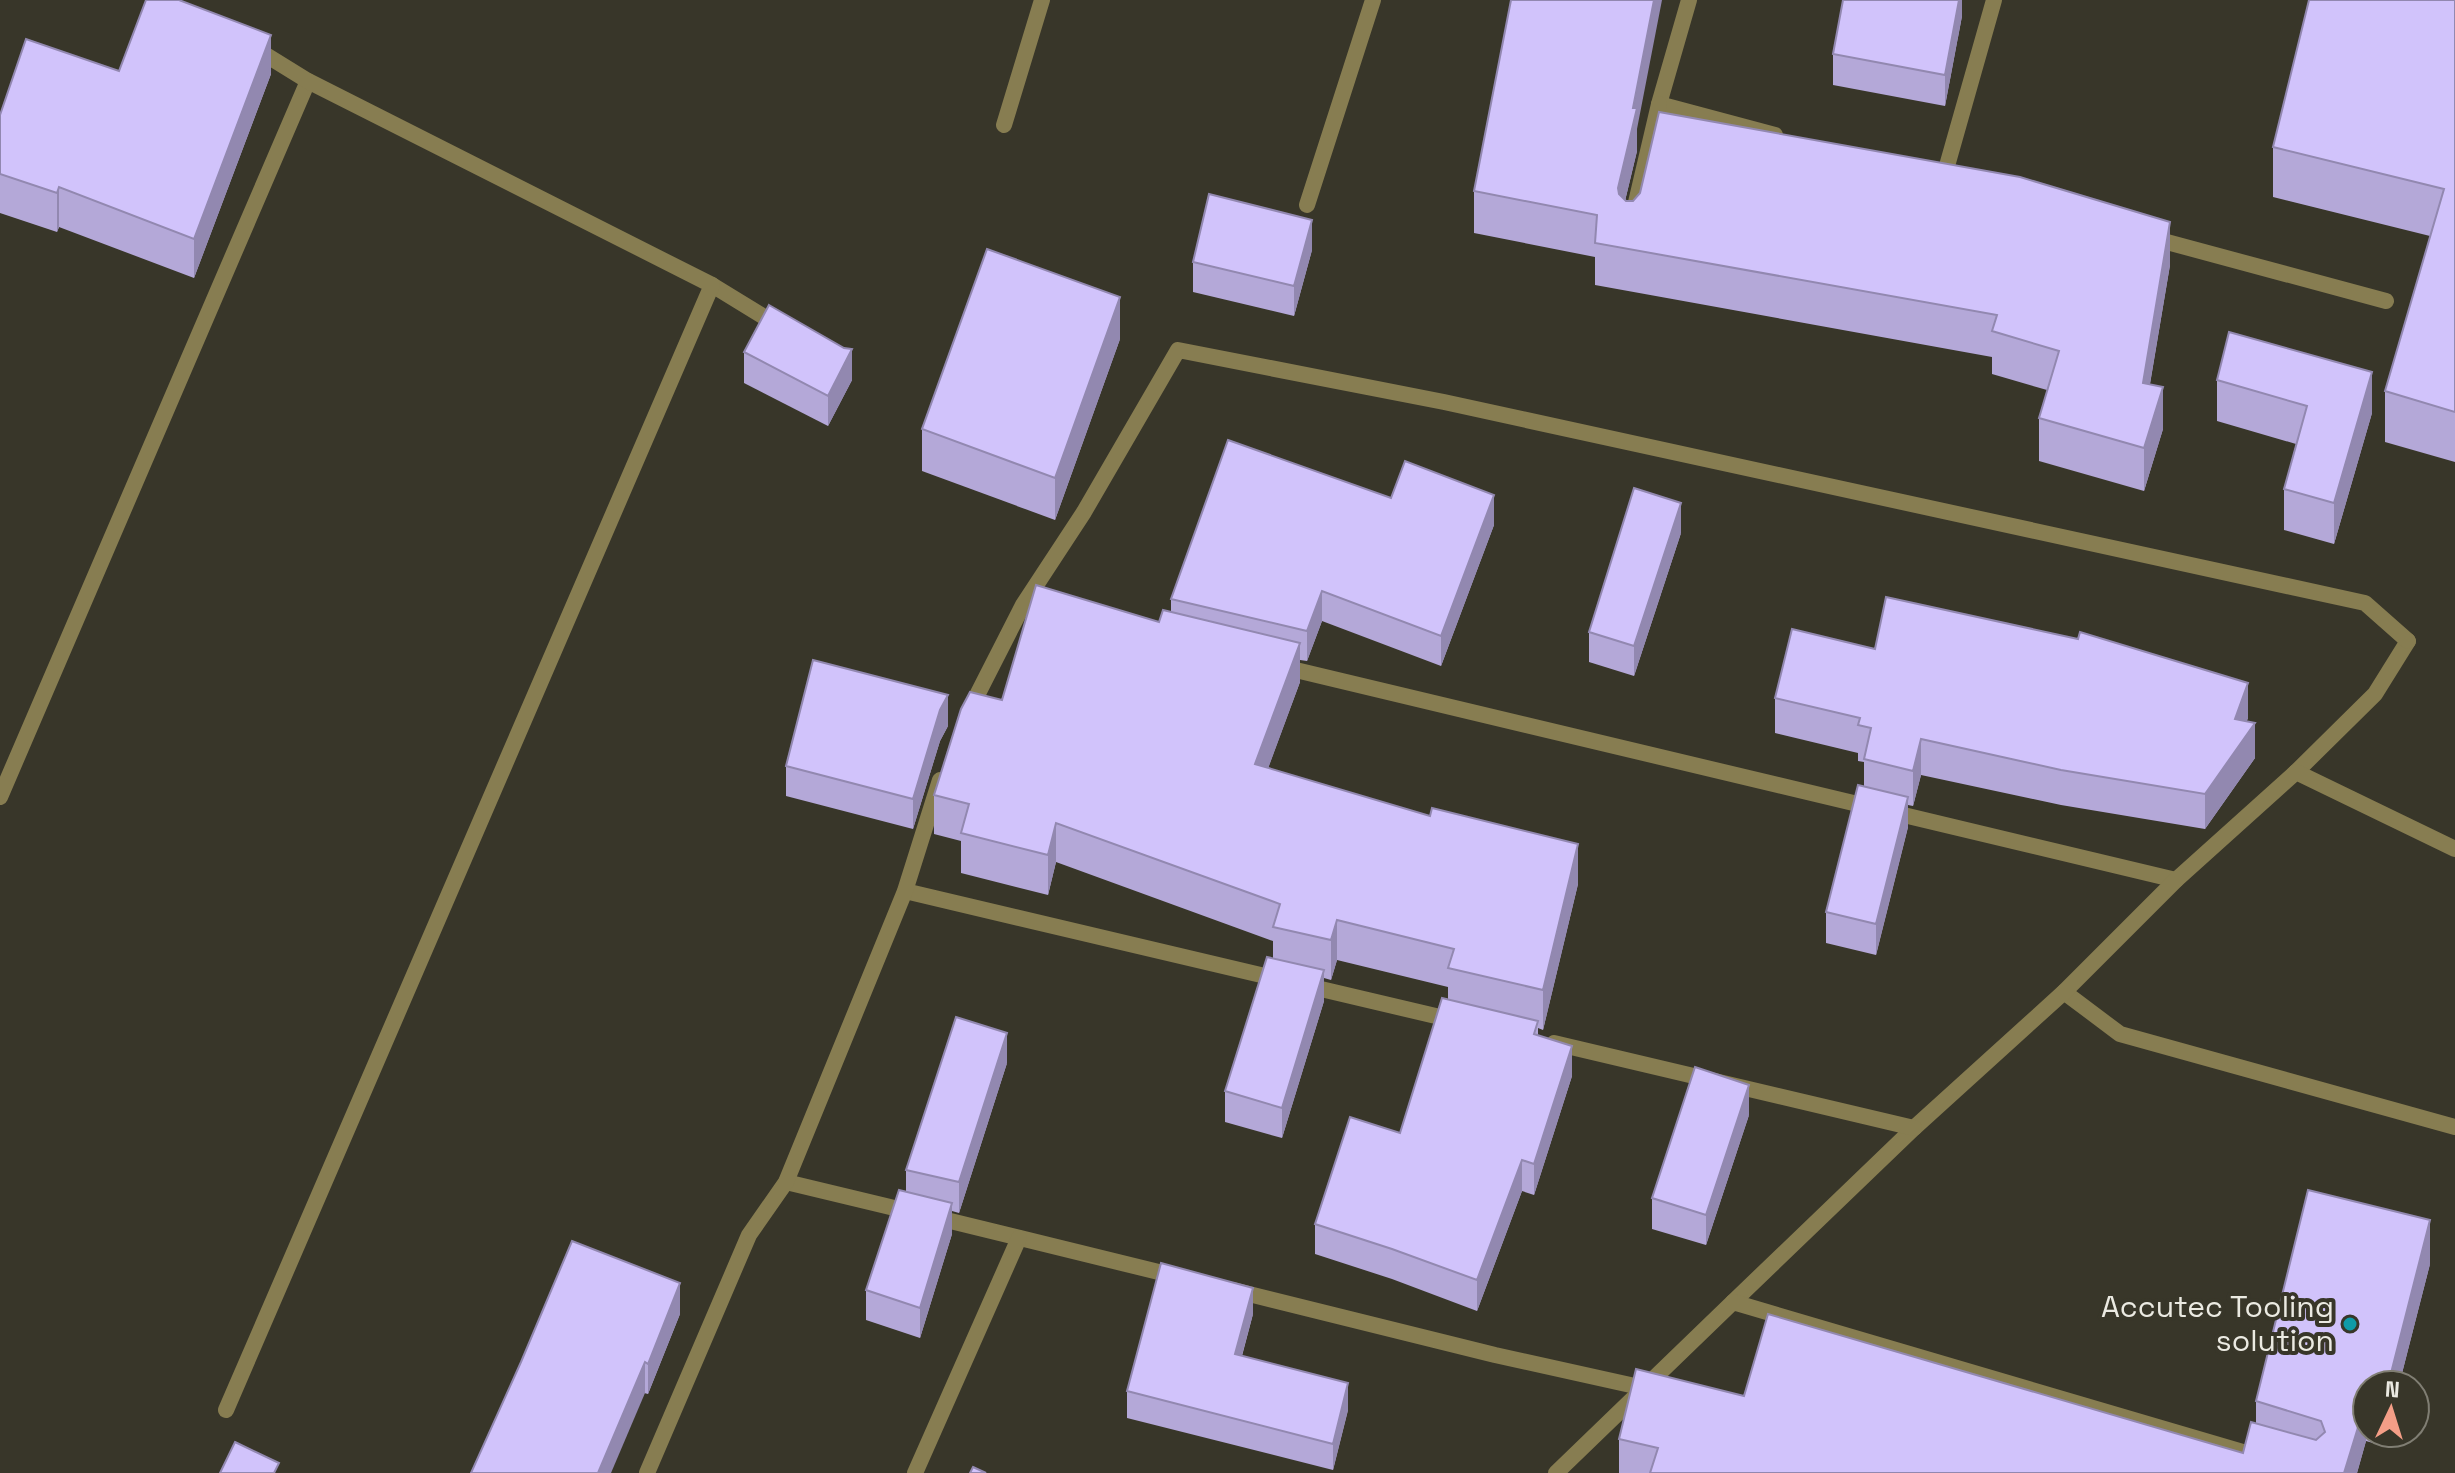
<svg xmlns="http://www.w3.org/2000/svg" width="2455" height="1473" viewBox="0 0 2455 1473" font-family="'Space Grotesk',sans-serif">
  <style>
    .lines { fill: none; stroke-linecap: round; stroke-linejoin: round }
    .lane { stroke: #877d51; stroke-width: 16 }
    .street { stroke: #877d51; stroke-width: 16 }
    .wall { fill: #b4a8d8 }
    .shaded-wall { fill: #9288b0 }
    .building { fill: #d1c3fb; stroke: #9288b0; stroke-width: 2 }
    .culture-dot { fill: #0f9aa8; stroke: #383629; stroke-width: 3 }
    .labels { text-anchor: middle; stroke-width: 8; stroke-linejoin: round; paint-order: stroke }
    .poi-label { font-size: 30px; fill: #ebeae2; stroke: #383629; text-anchor: end }
  </style>
  <rect width="100%" height="100%" fill="#383629"/>
  <g class="lines">
    <g class="lane">
      <path d="M 1279,666 L 2176,880"/>
      <path d="M 2296,772 L 2375,694 L 2408,641"/>
      <path d="M 2064,992 L 2120,1034 L 2455,1127"/>
      <path d="M 786,1182 L 911,1212"/>
      <path d="M 934,1217 L 1179,1277"/>
      <path d="M 1233,1290 L 1495,1355 L 1644,1388"/>
      <path d="M 1733,1302 L 1914,1128 L 2064,992 L 2176,880 L 2296,772 L 2455,849"/>
      <path d="M 1556,1473 L 1733,1302 L 2263,1458"/>
    </g>
    <g class="street">
      <path d="M 1689,0 L 1659,104 L 1775,135"/>
      <path d="M 1004,125 L 1042,0"/>
      <path d="M 1943,180 L 1994,0"/>
      <path d="M 1307,205 L 1373,0"/>
      <path d="M 1633,215 L 1659,104"/>
      <path d="M 2152,238 L 2386,301"/>
      <path d="M 712,285 L 779,326"/>
      <path d="M 969,711 L 1023,605 L 1084,512 L 1178,350 L 1444,402 L 2365,603 L 2408,641"/>
      <path d="M 0,797 L 308,81"/>
      <path d="M 905,891 L 1282,980"/>
      <path d="M 1304,985 L 1457,1021"/>
      <path d="M 1554,1043 L 1914,1128"/>
      <path d="M 226,1410 L 712,285 L 308,81 L 253,47"/>
      <path d="M 647,1473 L 749,1235 L 786,1182 L 905,891 L 940,780"/>
      <path d="M 915,1473 L 1019,1238"/>
    </g>
  </g>
  <g class="wall">
    <path d="M 1962,0 L 1962,16 L 1945,106 L 1833,85 L 1833,54 Z"/>
    <path d="M 2455,0 L 2455,462 L 2385,442 L 2385,391 L 2430,236 L 2273,197 L 2273,147 Z"/>
    <path d="M 119,71 L 271,74 L 194,278 L 59,227 L 57,232 L 0,213 L 0,115 Z"/>
    <path d="M 1637,129 L 1637,151 L 1625,201 L 2170,265 L 2150,384 L 2163,429 L 2144,491 L 2039,461 L 2039,418 L 2047,390 L 1992,374 L 1992,357 L 1595,285 L 1595,257 L 1474,233 L 1474,191 Z"/>
    <path d="M 1312,250 L 1294,316 L 1193,292 L 1193,262 Z"/>
    <path d="M 1120,339 L 1055,520 L 922,471 L 922,429 Z"/>
    <path d="M 744,352 L 852,380 L 828,426 L 744,383 Z"/>
    <path d="M 2217,380 L 2372,413 L 2334,544 L 2284,530 L 2284,489 L 2296,444 L 2217,421 Z"/>
    <path d="M 1391,498 L 1494,525 L 1441,666 L 1322,621 L 1307,661 L 1300,660 L 1300,682 L 1268,768 L 1578,884 L 1543,1030 L 1538,1028 L 1538,1035 L 1572,1076 L 1534,1195 L 1522,1191 L 1477,1311 L 1392,1279 L 1315,1254 L 1315,1224 L 1400,1133 L 1448,1000 L 1448,987 L 1337,960 L 1331,980 L 1324,978 L 1324,1001 L 1282,1138 L 1225,1122 L 1225,1091 L 1273,958 L 1273,941 L 1056,862 L 1048,895 L 961,873 L 961,841 L 934,834 L 934,795 L 1002,700 L 1159,622 L 1171,612 L 1171,599 Z"/>
    <path d="M 1681,533 L 1634,676 L 1589,662 L 1589,632 Z"/>
    <path d="M 1875,649 L 2248,718 L 2246,722 L 2255,758 L 2205,829 L 2061,805 L 1921,775 L 1913,806 L 1908,805 L 1908,827 L 1876,955 L 1826,943 L 1826,912 L 1864,786 L 1864,762 L 1858,761 L 1858,753 L 1775,733 L 1775,698 Z"/>
    <path d="M 948,726 L 940,741 L 913,829 L 786,796 L 786,766 Z"/>
    <path d="M 1007,1063 L 959,1213 L 952,1211 L 952,1234 L 920,1338 L 866,1320 L 866,1290 L 906,1192 L 906,1170 Z"/>
    <path d="M 1749,1115 L 1706,1245 L 1652,1229 L 1652,1198 Z"/>
    <path d="M 2430,1264 L 2399,1385 L 2367,1385 L 2367,1433 L 2387,1433 L 2384,1446 L 2366,1441 L 2357,1473 L 1619,1473 L 1619,1439 L 1744,1396 L 2243,1453 L 2256,1424 L 2256,1401 Z"/>
    <path d="M 680,1314 L 648,1394 L 521,1362 Z"/>
    <path d="M 1253,1314 L 1242,1356 L 1348,1410 L 1333,1470 L 1127,1418 L 1127,1391 Z"/>
  </g>
  <g class="shaded-wall">
    <path d="M 1654,0 L 1662,0 L 1637,129 L 1637,151 L 1618,230 L 1618,188 Z"/>
    <path d="M 1959,0 L 1962,0 L 1962,16 L 1945,106 L 1945,75 Z"/>
    <path d="M 271,35 L 271,74 L 194,278 L 194,239 Z"/>
    <path d="M 59,187 L 59,227 L 57,232 L 57,193 Z"/>
    <path d="M 1312,220 L 1312,250 L 1294,316 L 1294,286 Z"/>
    <path d="M 2170,222 L 2170,265 L 2143,425 L 2143,383 Z"/>
    <path d="M 1120,297 L 1120,339 L 1055,520 L 1055,478 Z"/>
    <path d="M 852,349 L 852,380 L 828,426 L 828,396 Z"/>
    <path d="M 2372,372 L 2372,413 L 2334,544 L 2334,503 Z"/>
    <path d="M 2163,387 L 2163,429 L 2144,491 L 2144,448 Z"/>
    <path d="M 1494,495 L 1494,525 L 1441,666 L 1441,636 Z"/>
    <path d="M 1681,503 L 1681,533 L 1634,676 L 1634,646 Z"/>
    <path d="M 1322,591 L 1322,621 L 1307,661 L 1307,631 Z"/>
    <path d="M 1300,643 L 1300,682 L 1255,804 L 1255,764 Z"/>
    <path d="M 2248,683 L 2248,718 L 2237,749 L 2255,723 L 2255,758 L 2205,829 L 2205,794 L 2235,719 Z"/>
    <path d="M 948,695 L 948,726 L 940,741 L 913,829 L 913,799 L 940,710 Z"/>
    <path d="M 1921,739 L 1921,775 L 1913,806 L 1913,771 Z"/>
    <path d="M 1908,797 L 1908,827 L 1876,955 L 1876,924 Z"/>
    <path d="M 1056,823 L 1056,862 L 1048,895 L 1048,855 Z"/>
    <path d="M 1578,844 L 1578,884 L 1543,1030 L 1543,990 Z"/>
    <path d="M 1337,920 L 1337,960 L 1331,980 L 1331,940 Z"/>
    <path d="M 1324,970 L 1324,1001 L 1282,1138 L 1282,1108 Z"/>
    <path d="M 1007,1033 L 1007,1063 L 959,1213 L 959,1182 Z"/>
    <path d="M 1572,1046 L 1572,1076 L 1534,1195 L 1534,1164 Z"/>
    <path d="M 1749,1085 L 1749,1115 L 1706,1245 L 1706,1215 Z"/>
    <path d="M 1522,1160 L 1522,1191 L 1477,1311 L 1477,1280 Z"/>
    <path d="M 952,1203 L 952,1234 L 920,1338 L 920,1308 Z"/>
    <path d="M 2430,1220 L 2430,1264 L 2399,1385 L 2388,1385 Z"/>
    <path d="M 680,1283 L 680,1314 L 648,1394 L 648,1364 Z"/>
    <path d="M 1253,1288 L 1253,1314 L 1235,1381 L 1235,1354 Z"/>
    <path d="M 645,1362 L 645,1393 L 611,1473 L 598,1473 Z"/>
    <path d="M 1348,1383 L 1348,1410 L 1333,1470 L 1333,1444 Z"/>
    <path d="M 2366,1398 L 2366,1441 L 2357,1473 L 2344,1473 Z"/>
    <path d="M 2384,1433 L 2387,1433 L 2384,1446 Z"/>
  </g>
  <g class="building">
    <path d="M 146,0 L 179,0 L 271,35 L 194,239 L 59,187 L 57,193 L 0,174 L 0,115 L 26,39 L 119,71 Z"/>
    <path d="M 1511,0 L 1654,0 L 1633,108 L 1637,108 L 1618,188 L 1619,194 L 1626,201 L 1633,201 L 1640,193 L 1659,112 L 2020,177 L 2170,222 L 2143,383 L 2163,387 L 2144,448 L 2039,418 L 2059,351 L 1992,331 L 1997,315 L 1595,243 L 1597,215 L 1474,191 Z"/>
    <path d="M 1843,0 L 1959,0 L 1945,75 L 1833,54 Z"/>
    <path d="M 2309,0 L 2455,0 L 2455,412 L 2385,391 L 2444,189 L 2273,147 Z"/>
    <path d="M 1209,194 L 1312,220 L 1294,286 L 1193,262 Z"/>
    <path d="M 987,249 L 1120,297 L 1055,478 L 922,429 Z"/>
    <path d="M 769,305 L 844,348 L 852,349 L 828,396 L 744,352 Z"/>
    <path d="M 2229,332 L 2372,372 L 2334,503 L 2284,489 L 2307,406 L 2217,380 Z"/>
    <path d="M 1228,440 L 1391,498 L 1405,461 L 1494,495 L 1441,636 L 1322,591 L 1307,631 L 1171,599 Z"/>
    <path d="M 1634,488 L 1681,503 L 1634,646 L 1589,632 Z"/>
    <path d="M 1036,585 L 1159,622 L 1163,610 L 1300,643 L 1255,764 L 1430,816 L 1432,808 L 1578,844 L 1543,990 L 1448,968 L 1454,949 L 1337,920 L 1331,940 L 1273,927 L 1280,904 L 1056,823 L 1048,855 L 961,833 L 969,804 L 934,795 L 961,709 L 970,692 L 1002,700 Z"/>
    <path d="M 1886,597 L 2078,639 L 2080,632 L 2248,683 L 2235,719 L 2255,723 L 2205,794 L 2061,770 L 1921,739 L 1913,771 L 1864,759 L 1871,728 L 1858,725 L 1860,718 L 1775,698 L 1792,629 L 1875,649 Z"/>
    <path d="M 813,660 L 948,695 L 940,710 L 913,799 L 786,766 Z"/>
    <path d="M 1858,785 L 1908,797 L 1876,924 L 1826,912 Z"/>
    <path d="M 1267,957 L 1324,970 L 1282,1108 L 1225,1091 Z"/>
    <path d="M 1442,998 L 1538,1021 L 1534,1034 L 1572,1046 L 1534,1164 L 1522,1160 L 1477,1280 L 1392,1249 L 1315,1224 L 1350,1117 L 1400,1133 Z"/>
    <path d="M 956,1017 L 1007,1033 L 959,1182 L 906,1170 Z"/>
    <path d="M 1695,1067 L 1749,1085 L 1706,1215 L 1652,1198 Z"/>
    <path d="M 899,1190 L 952,1203 L 920,1308 L 866,1290 Z"/>
    <path d="M 2308,1190 L 2430,1220 L 2388,1385 L 2367,1385 L 2367,1398 L 2344,1473 L 1650,1473 L 1658,1448 L 1619,1439 L 1636,1369 L 1744,1396 L 1768,1314 L 2243,1453 L 2251,1422 L 2316,1440 L 2325,1432 L 2321,1421 L 2256,1401 Z"/>
    <path d="M 572,1241 L 680,1283 L 648,1364 L 645,1362 L 598,1473 L 471,1473 L 521,1362 Z"/>
    <path d="M 1161,1263 L 1253,1288 L 1235,1354 L 1348,1383 L 1333,1444 L 1127,1391 Z"/>
    <path d="M 235,1442 L 279,1463 L 274,1473 L 220,1473 Z"/>
    <path d="M 973,1467 L 986,1473 L 970,1473 Z"/>
  </g>
  <circle class="culture-dot" cx="2350" cy="1324" r="8"/>
  <g class="labels">
    <g class="poi-label">
      <text x="2334" y="1317">Accutec Tooling<tspan x="2334" dy="34">solution</tspan></text>
    </g>
  </g>
  <g transform="translate(2391 1409) rotate(4)"><circle r="38" fill="#383629" stroke="#807e73" stroke-width="2"/>
  <path d="M0-6L14 30L0 20L-14 30Z" fill="#f49e87"/>
  <text y="-12" font-size="22" font-weight="bold" text-anchor="middle" fill="#ebeae2">N</text>
  </g>
</svg>
